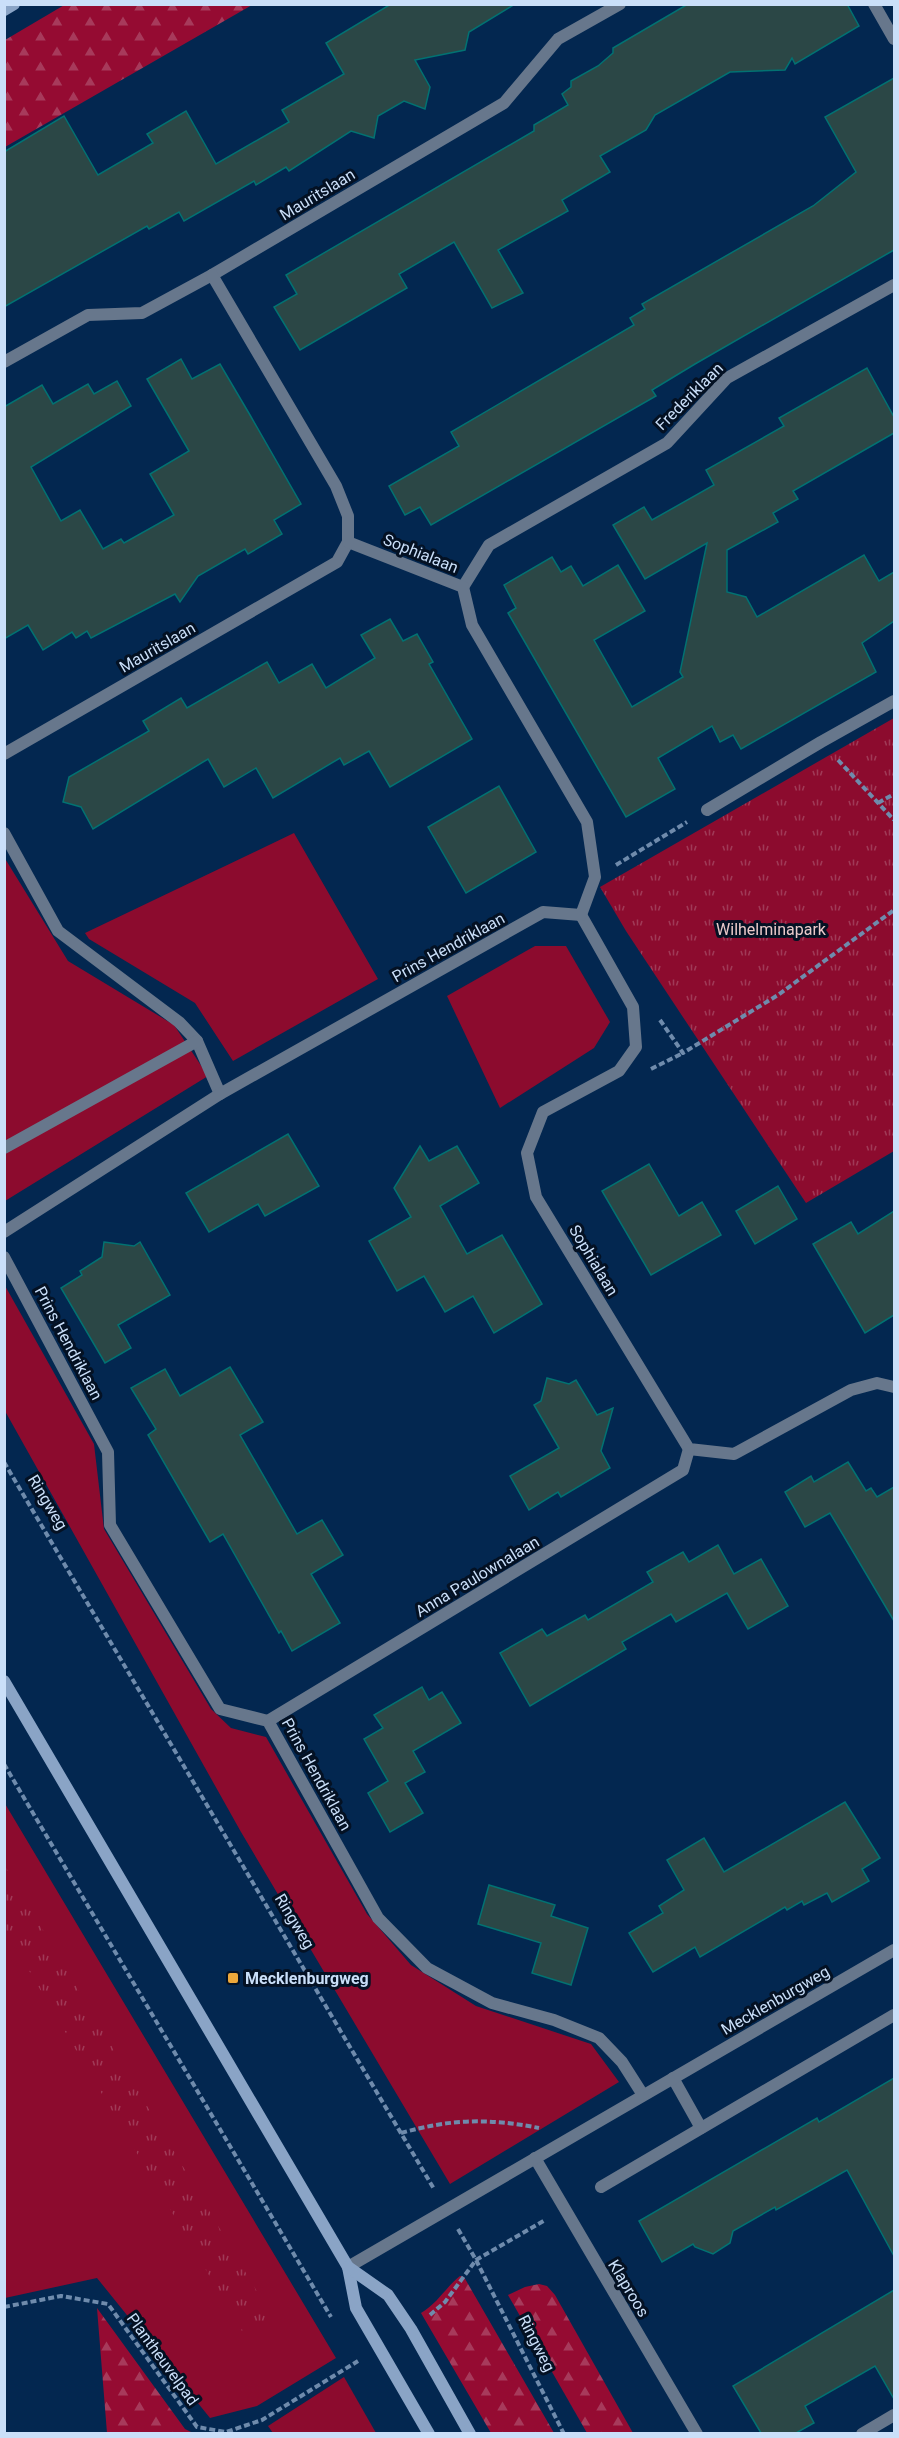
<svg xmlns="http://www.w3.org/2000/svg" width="899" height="2438" viewBox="0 0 899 2438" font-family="Roboto,sans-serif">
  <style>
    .grass { fill: #8c0b2e }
    .forest { fill: url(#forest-firs) }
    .park { fill: url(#park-tufts) }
    .building { fill: #2b4746; stroke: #027272; stroke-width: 1.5 }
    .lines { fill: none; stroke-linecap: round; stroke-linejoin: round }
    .path { stroke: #6f8bac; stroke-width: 4; stroke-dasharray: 6 3; stroke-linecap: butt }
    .pedestrian { stroke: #67778c; stroke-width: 12 }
    .minor { stroke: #67778c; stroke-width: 12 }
    .tertiary { stroke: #67778c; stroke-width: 12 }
    .secondary { stroke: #8aa4c6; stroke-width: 12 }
    .poi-dot { fill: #eda83b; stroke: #041123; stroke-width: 2 }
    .labels { text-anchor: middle; stroke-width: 6; stroke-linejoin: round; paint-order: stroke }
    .street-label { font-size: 16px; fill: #cadff9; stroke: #041123 }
    .park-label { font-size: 16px; fill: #ebc9ca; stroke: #041123 }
    .poi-label { font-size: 16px; font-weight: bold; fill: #cadff9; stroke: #041123; text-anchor: start }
  </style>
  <defs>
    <pattern id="forest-firs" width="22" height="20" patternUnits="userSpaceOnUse" patternTransform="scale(1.5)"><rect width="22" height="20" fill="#950b32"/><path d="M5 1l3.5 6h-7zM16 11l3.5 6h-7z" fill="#a73a5b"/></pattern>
    <pattern id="park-tufts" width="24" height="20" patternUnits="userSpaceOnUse" patternTransform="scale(1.5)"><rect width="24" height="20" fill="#8c0b2e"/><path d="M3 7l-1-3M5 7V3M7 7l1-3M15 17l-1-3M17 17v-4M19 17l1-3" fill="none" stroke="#a03a57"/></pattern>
  </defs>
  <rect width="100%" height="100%" fill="#032750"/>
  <g class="grass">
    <path d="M 294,833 L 378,979 L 233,1061 L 195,1003 L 89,939 L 85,933 Z"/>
    <path d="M 4,857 L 68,961 L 174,1025 L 208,1076 L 5,1201 Z"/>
    <path d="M 535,946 L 566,946 L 610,1022 L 594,1048 L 500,1108 L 447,996 Z"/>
    <path d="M 4,1284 L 94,1444 L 104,1529 L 211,1709 L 231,1728 L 266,1737 L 367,1914 L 411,1965 L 476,2006 L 591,2044 L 619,2082 L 450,2184 L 241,1832 L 5,1411 Z"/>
    <path d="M 4,1802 L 336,2358 L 257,2406 L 210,2418 L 97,2278 L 5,2298 Z"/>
    <path d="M 344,2377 L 376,2433 L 273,2433 L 268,2426 Z"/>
  </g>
  <g class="forest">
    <path d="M 66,4 L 252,4 L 252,5 L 5,147 L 5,40 Z"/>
    <path d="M 460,2276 L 464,2277 L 554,2433 L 491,2433 L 421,2313 C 437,2304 446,2287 460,2276 Z"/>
    <path d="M 539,2284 L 547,2286 L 555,2295 L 633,2433 L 587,2433 L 508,2295 L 525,2287 Z"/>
    <path d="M 97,2308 L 185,2429 L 193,2433 L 107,2433 Z"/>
  </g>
  <g class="park">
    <path d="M 894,718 L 894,1151 L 806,1203 L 626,931 L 600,887 Z"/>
    <path d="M 5,1866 L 272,2317 L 242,2331 L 5,1930 Z"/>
  </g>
  <g class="building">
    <path d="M 391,4 L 515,4 L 469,32 L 465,50 L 415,60 L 430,87 L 425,109 L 404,101 L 378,116 L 374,138 L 351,131 L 289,171 L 286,167 L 256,185 L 254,181 L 184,221 L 179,212 L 149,229 L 147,226 L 4,307 L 4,152 L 64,116 L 98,175 L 153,143 L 147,134 L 186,111 L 216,164 L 289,122 L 282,110 L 344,74 L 326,43 Z"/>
    <path d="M 688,4 L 847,4 L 859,26 L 795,64 L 792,58 L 785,70 L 730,72 L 655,115 L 646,130 L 600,156 L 610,172 L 562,200 L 568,211 L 498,250 L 523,293 L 492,308 L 454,242 L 399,274 L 407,288 L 300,350 L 274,307 L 297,294 L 286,275 L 534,131 L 534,125 L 568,105 L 562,94 L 571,87 L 571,81 L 598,66 L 613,53 L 613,48 Z"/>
    <path d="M 894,78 L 894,250 L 695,364 L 652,390 L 656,396 L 431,525 L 420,507 L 405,515 L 389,486 L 459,446 L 451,432 L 634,325 L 630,318 L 645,309 L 642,304 L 813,206 L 856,172 L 825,117 Z"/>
    <path d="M 181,359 L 192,379 L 220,364 L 250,415 L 301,504 L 274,520 L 282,534 L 248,554 L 245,549 L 198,576 L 180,602 L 175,594 L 91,638 L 87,631 L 76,638 L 72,632 L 43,650 L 28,625 L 4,639 L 4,407 L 42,385 L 53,404 L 88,384 L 94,394 L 117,381 L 131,406 L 31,467 L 61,521 L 80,510 L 103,549 L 121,539 L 124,543 L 174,515 L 150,474 L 189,451 L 147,379 Z"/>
    <path d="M 867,368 L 894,417 L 894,433 L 793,491 L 798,499 L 773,513 L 778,522 L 727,550 L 727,592 L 746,597 L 757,617 L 864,555 L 879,581 L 894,572 L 894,621 L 862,643 L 876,672 L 741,749 L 733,735 L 720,742 L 712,726 L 658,758 L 675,789 L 626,817 L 508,613 L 516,608 L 504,585 L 552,557 L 561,572 L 571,566 L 583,586 L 618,565 L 645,611 L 594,640 L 632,707 L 683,677 L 680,672 L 707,543 L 645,579 L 613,525 L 644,507 L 652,520 L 714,485 L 706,470 L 784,426 L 779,418 Z"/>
    <path d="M 390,619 L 403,641 L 417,634 L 433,662 L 429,664 L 472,739 L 390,787 L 369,751 L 344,765 L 340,758 L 273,798 L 256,768 L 224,787 L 208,759 L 93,829 L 81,807 L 63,802 L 69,777 L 149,731 L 143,721 L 181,698 L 187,708 L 267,662 L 279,683 L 312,664 L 326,688 L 375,658 L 361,635 Z"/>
    <path d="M 499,786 L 536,852 L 466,893 L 428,827 Z"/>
    <path d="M 288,1134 L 319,1186 L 265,1216 L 258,1204 L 209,1232 L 186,1193 Z"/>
    <path d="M 420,1146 L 429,1161 L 457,1146 L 479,1183 L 440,1206 L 467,1254 L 502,1235 L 542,1304 L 494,1333 L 473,1296 L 445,1312 L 424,1276 L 397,1291 L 369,1241 L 411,1217 L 394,1188 Z"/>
    <path d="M 649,1164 L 679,1216 L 702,1202 L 721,1235 L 651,1275 L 602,1191 Z"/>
    <path d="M 778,1186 L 797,1219 L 755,1244 L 736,1211 Z"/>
    <path d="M 894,1211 L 894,1315 L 865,1333 L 813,1244 L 851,1222 L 858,1234 Z"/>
    <path d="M 104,1242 L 134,1246 L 140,1242 L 170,1295 L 118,1325 L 131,1348 L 105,1363 L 61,1288 L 82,1275 L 80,1271 L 102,1257 Z"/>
    <path d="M 230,1367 L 263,1422 L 240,1435 L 297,1534 L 322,1520 L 343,1555 L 311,1574 L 340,1623 L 292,1651 L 281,1631 L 279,1633 L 223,1534 L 210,1542 L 148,1435 L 156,1429 L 131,1388 L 165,1369 L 180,1396 Z"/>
    <path d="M 547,1378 L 569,1384 L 576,1380 L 597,1415 L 613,1408 L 601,1451 L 610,1468 L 561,1497 L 558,1492 L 529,1510 L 510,1476 L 559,1448 L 534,1405 L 541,1401 Z"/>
    <path d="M 848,1462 L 866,1491 L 871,1488 L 877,1497 L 894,1487 L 894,1621 L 830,1513 L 805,1527 L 785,1492 L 811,1476 L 814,1482 Z"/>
    <path d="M 718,1545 L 734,1574 L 761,1559 L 788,1606 L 748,1629 L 727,1593 L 676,1622 L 671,1614 L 622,1642 L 626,1649 L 530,1706 L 500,1653 L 542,1629 L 547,1636 L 585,1615 L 588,1620 L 653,1582 L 647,1572 L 683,1552 L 689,1562 Z"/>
    <path d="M 422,1687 L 429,1700 L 442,1692 L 461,1723 L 413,1751 L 425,1772 L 405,1783 L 423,1813 L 390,1832 L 368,1793 L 388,1781 L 364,1739 L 383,1728 L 374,1715 Z"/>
    <path d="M 845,1802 L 880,1858 L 862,1869 L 869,1881 L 832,1902 L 827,1893 L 804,1905 L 802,1901 L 787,1910 L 785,1907 L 700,1957 L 695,1947 L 653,1972 L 629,1933 L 663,1913 L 659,1906 L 684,1890 L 667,1860 L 704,1838 L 724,1872 Z"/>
    <path d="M 489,1885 L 555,1905 L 551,1916 L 588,1928 L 571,1985 L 532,1973 L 541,1943 L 478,1924 Z"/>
    <path d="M 894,2078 L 894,2256 L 847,2170 L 776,2210 L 775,2207 L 733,2231 L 730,2243 L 713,2254 L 695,2247 L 693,2244 L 662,2262 L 639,2221 L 817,2118 L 819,2122 Z"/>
    <path d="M 894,2290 L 894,2399 L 875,2366 L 805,2406 L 814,2423 L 796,2433 L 761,2433 L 733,2386 Z"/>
  </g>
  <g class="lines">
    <g class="path">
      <path d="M 838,760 L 894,820"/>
      <path d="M 878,803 L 894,794"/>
      <path d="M 616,865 L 687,822"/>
      <path d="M 660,1020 L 683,1053 L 778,995 L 894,910"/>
      <path d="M 651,1069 L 683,1053"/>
      <path d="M 4,1462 L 434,2189"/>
      <path d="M 4,1764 L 331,2317"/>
      <path d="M 401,2133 C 451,2119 488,2118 539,2128"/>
      <path d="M 458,2229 L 476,2260 L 564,2434"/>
      <path d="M 4,2307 L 61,2296 L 108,2304 L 197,2427 L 226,2432 L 262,2420 L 358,2361"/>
      <path d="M 430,2315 L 445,2302 L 476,2260 L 545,2220"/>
    </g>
    <g class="pedestrian">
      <path d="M 4,833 L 58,931 L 179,1022 L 197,1041 L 220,1094"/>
      <path d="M 4,1148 L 197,1041"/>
    </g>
    <g class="minor">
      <path d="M 874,4 L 894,39"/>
      <path d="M 4,362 L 88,315 L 142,313 L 212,275 L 504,103 L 558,39 L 620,4"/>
      <path d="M 463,587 L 489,545 L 667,443 L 727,378 L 894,285"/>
      <path d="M 4,754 L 337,562 L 348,542"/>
      <path d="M 707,810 L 821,742 L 894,701"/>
      <path d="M 581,915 L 633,1007 L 636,1047 L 619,1071 L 543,1112 L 527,1153 L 536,1197 L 689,1449 L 734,1454 L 851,1390 L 877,1383 L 894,1387"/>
      <path d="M 4,1232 L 220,1094 L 543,912 L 581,915 L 595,877 L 587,822 L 472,625 L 463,587 L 348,542 L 348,516 L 336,486 L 212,275"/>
      <path d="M 4,1257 L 108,1452 L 110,1525 L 220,1709 L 268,1721 L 378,1918 L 427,1968 L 492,2003 L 554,2020 L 599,2038 L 622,2062 L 643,2095"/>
      <path d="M 268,1721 L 683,1470 L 689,1449"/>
      <path d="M 673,2078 L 701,2128"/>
      <path d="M 535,2158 L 697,2434"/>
      <path d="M 601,2187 L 894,2015"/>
      <path d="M 862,2434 L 894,2415"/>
    </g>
    <path class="tertiary" d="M 348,2267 L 894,1950"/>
    <g class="secondary">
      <path d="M 4,10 L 14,4"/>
      <path d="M 4,1681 L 348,2267 L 356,2308 L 429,2434"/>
      <path d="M 348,2267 L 388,2295 L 411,2329 L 470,2434"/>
    </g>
  </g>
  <rect class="poi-dot" x="227" y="1972" width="12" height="12" rx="3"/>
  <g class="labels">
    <g class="street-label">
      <text transform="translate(317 194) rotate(-31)" y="6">Mauritslaan</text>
      <text transform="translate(689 396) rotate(-45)" y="6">Frederiklaan</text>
      <text transform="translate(421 553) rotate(22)" y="6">Sophialaan</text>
      <text transform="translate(157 647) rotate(-30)" y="6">Mauritslaan</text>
      <text transform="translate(448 947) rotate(-29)" y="6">Prins Hendriklaan</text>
      <text transform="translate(594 1260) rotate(59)" y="6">Sophialaan</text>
      <text transform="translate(69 1343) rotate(62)" y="6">Prins Hendriklaan</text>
      <text transform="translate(48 1502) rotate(59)" y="6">Ringweg</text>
      <text transform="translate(477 1576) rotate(-31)" y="6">Anna Paulownalaan</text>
      <text transform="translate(317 1774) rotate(61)" y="6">Prins Hendriklaan</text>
      <text transform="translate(295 1921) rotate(59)" y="6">Ringweg</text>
      <text transform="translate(775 2000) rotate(-30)" y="6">Mecklenburgweg</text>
      <text transform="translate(629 2288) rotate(59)" y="6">Klaproos</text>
      <text transform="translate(537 2343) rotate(63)" y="6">Ringweg</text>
      <text transform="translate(163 2359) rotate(54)" y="6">Plantheuvelpad</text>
    </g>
    <g class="park-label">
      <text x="771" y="935">Wilhelminapark</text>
    </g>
    <g class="poi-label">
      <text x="245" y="1984">Mecklenburgweg</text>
    </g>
  </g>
  <rect width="899" height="2438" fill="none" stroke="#cadff9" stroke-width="12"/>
</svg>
